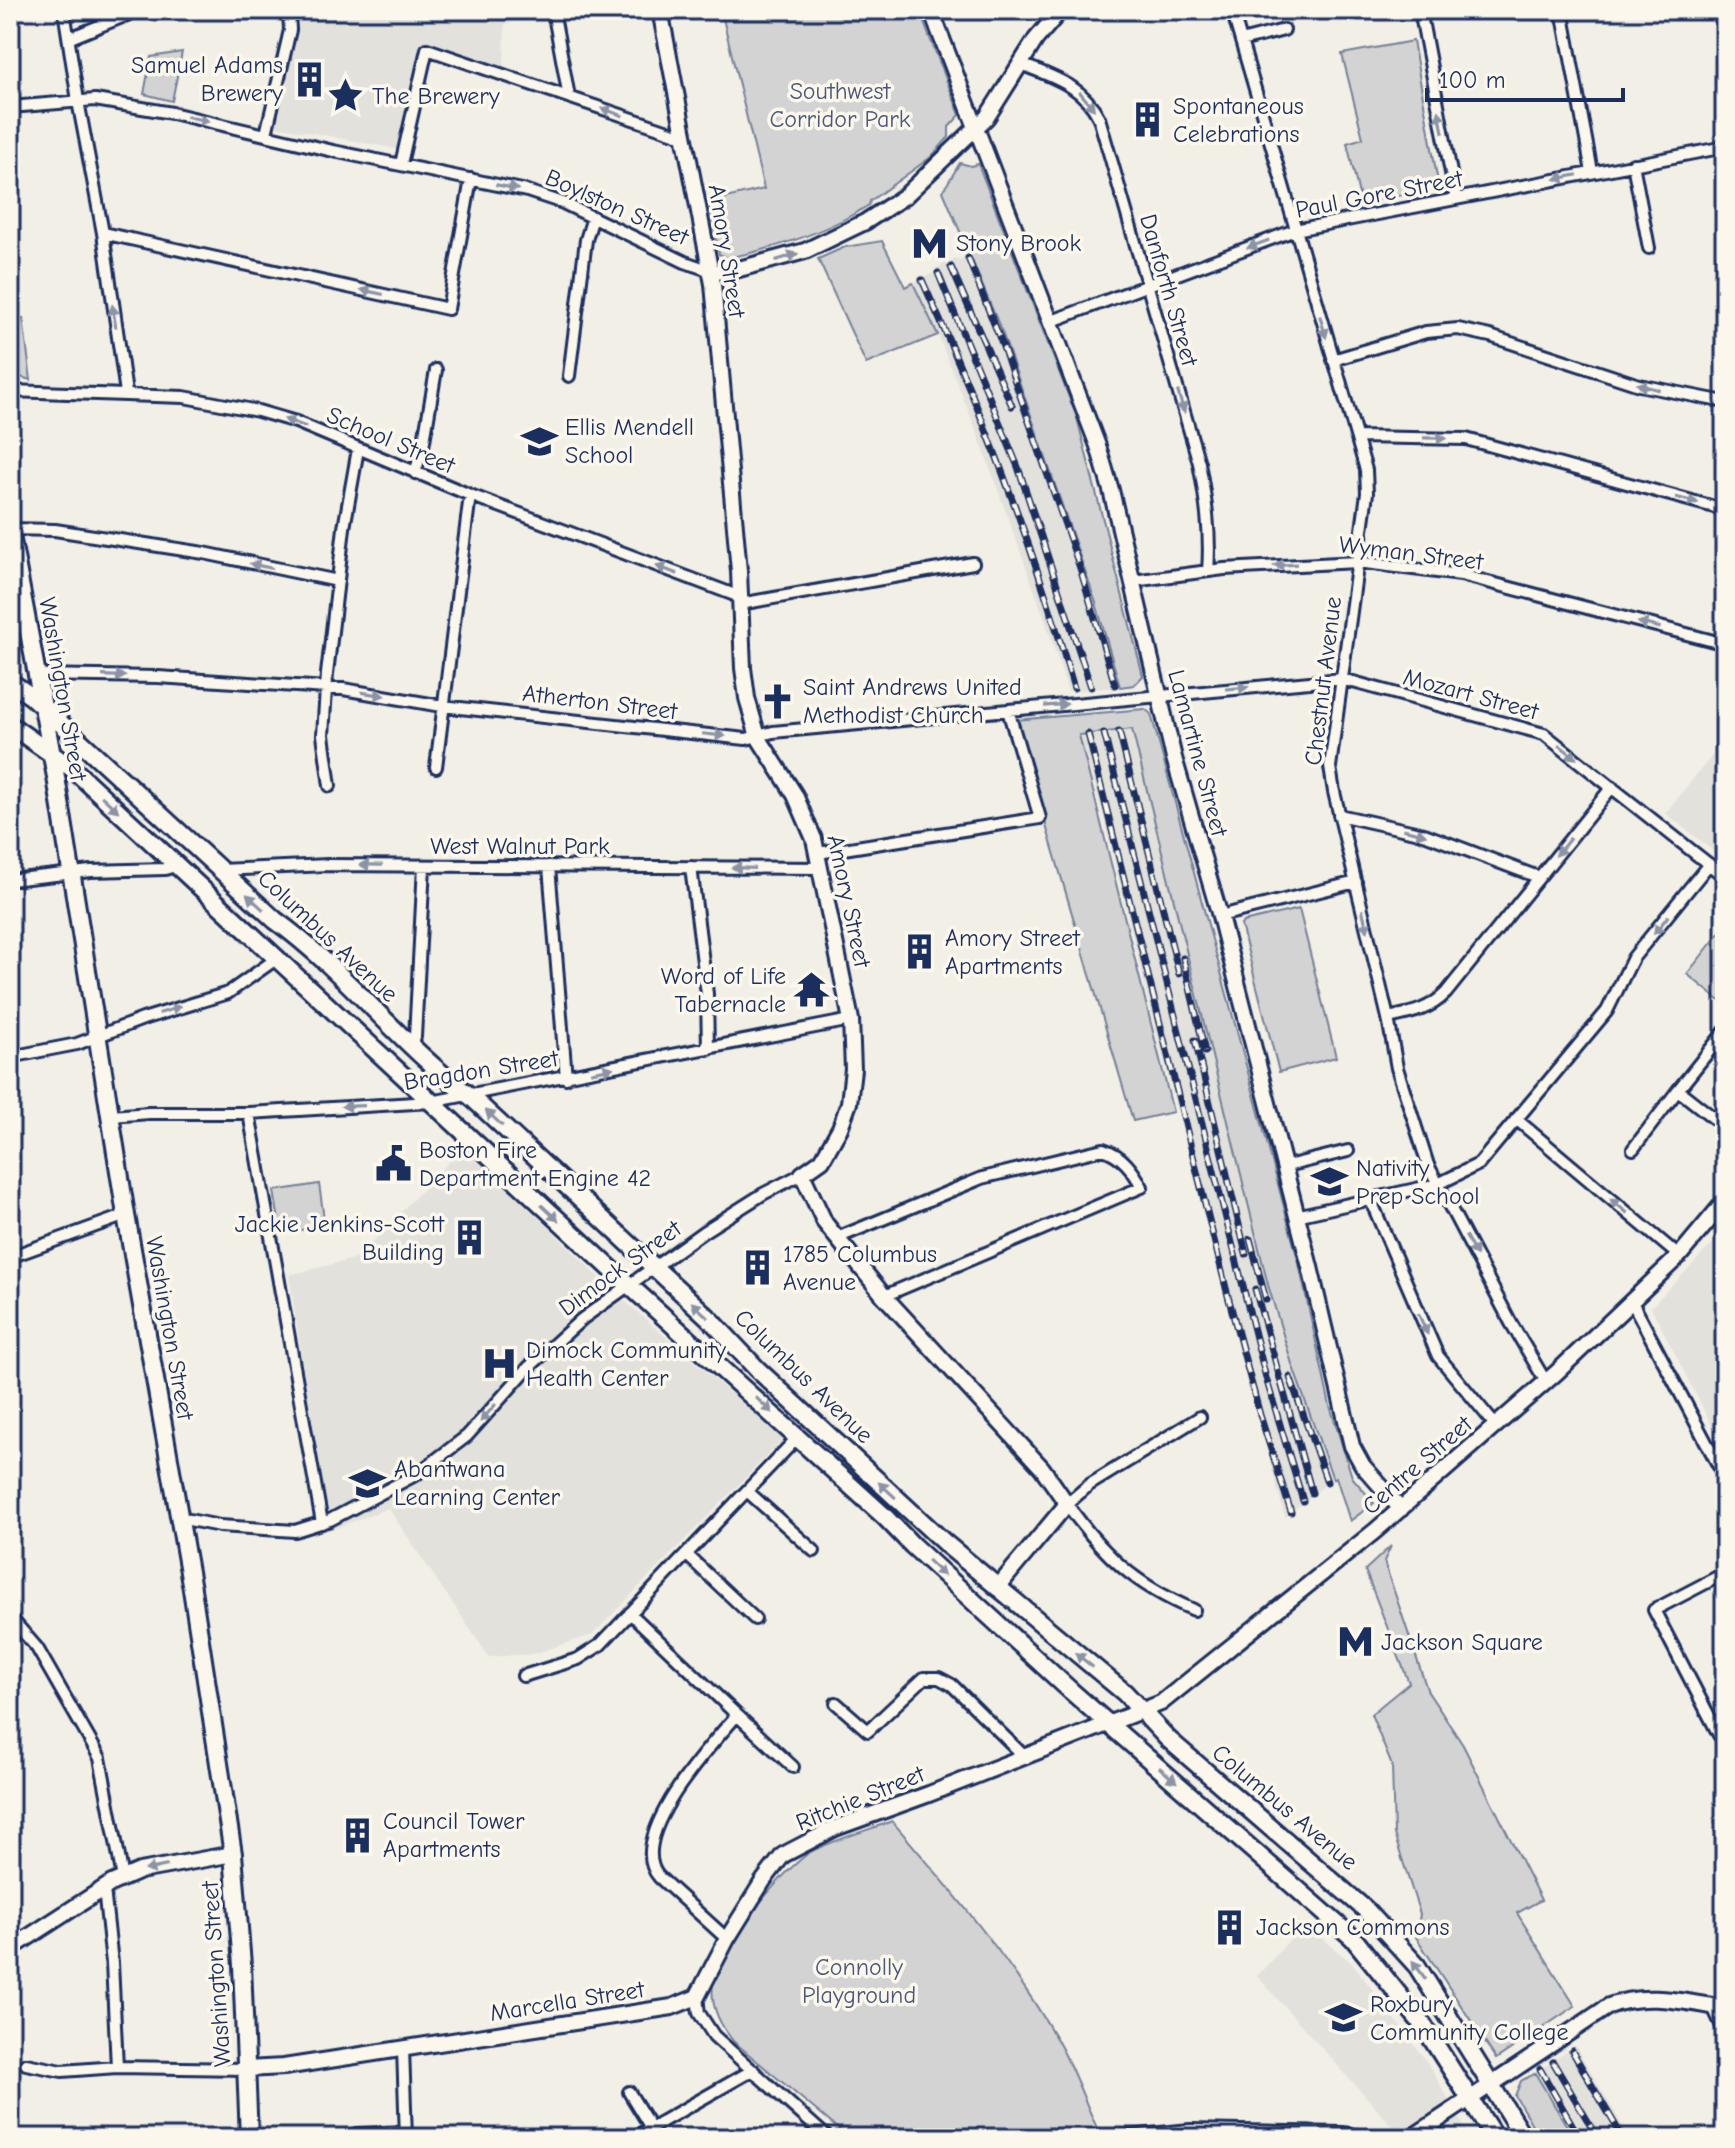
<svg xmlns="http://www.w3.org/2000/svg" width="1735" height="2148" viewBox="0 0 1735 2148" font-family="'Comic Neue',sans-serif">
<rect width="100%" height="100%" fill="#f2efe6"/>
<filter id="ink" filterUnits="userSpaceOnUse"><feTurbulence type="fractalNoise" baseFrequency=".0125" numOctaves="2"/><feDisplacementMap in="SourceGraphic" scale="16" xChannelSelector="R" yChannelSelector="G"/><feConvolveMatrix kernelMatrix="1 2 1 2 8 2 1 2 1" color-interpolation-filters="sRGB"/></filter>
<g filter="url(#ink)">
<path fill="#e2e1dc" d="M302 10H545L546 13 505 24 504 67 423 41 397 149 276 126Z
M972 255 1002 332 1096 602 1120 687 1068 691 1044 617 978 435 938 335 913 283 937 271 936 268 958 258 959 261Z
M1132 729 1268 1284 1292 1364 1333 1479 1285 1517 1157 1035 1102 811 1079 734Z
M1725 740V860L1665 813Z
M465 1145 611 1289 783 1439 592 1635 533 1654 489 1657 388 1508 328 1531 289 1275 357 1258Z
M1725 1231V1451L1651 1307Z
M1304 1924 1353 1964 1425 2059 1471 2138H1399L1394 2128 1257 1976Z
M1575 2046 1630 2138H1574L1535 2073Z"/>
<path fill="#d2d3d2" stroke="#768198" stroke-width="2" d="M721 10H919L960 115 949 127V137L931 157 870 201 869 205C825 233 778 248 727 258L719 254 709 202 764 189Z
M1413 41 1439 188 1361 203 1347 143 1363 138 1342 54Z
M182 52 172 101 144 94 151 57Z
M960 163 971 166 978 164 1077 418 1143 676 1134 685 1120 687 1096 603 1002 332 943 191Z
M882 241 905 287 913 283 938 335 866 364 818 259 845 247Z
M23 318 31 380 10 374V320Z
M1145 709 1151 714 1265 1135 1299 1264 1330 1406 1352 1477 1374 1503 1350 1521 1336 1477 1333 1479 1292 1364 1268 1285 1132 729 1079 735 1173 1112 1133 1121 1015 720Z
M1299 909 1336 1057 1279 1072 1241 925 1243 922Z
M1725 926V1005L1687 974Z
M319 1184 325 1226 281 1233 274 1191Z
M1391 1546 1384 1561 1428 1692 1463 1745 1541 1900 1517 1913 1575 2006 1496 2059 1416 1937 1420 1914 1394 1834 1392 1766 1371 1714 1409 1683 1365 1570Z
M892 1821C953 1892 1017 1966 1062 2049 1075 2074 1085 2102 1097 2128L1057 2138H849L733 2041C721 2026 710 2005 713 1984 720 1946 776 1879 806 1855 820 1844 872 1829 892 1821Z
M1535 2073 1574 2138H1540L1515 2096 1521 2081Z"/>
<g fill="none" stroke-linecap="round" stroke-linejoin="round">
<defs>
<path id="street" d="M64 10 78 101 103 233 126 393
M553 10 569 97
M1232 10 1366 470 1367 493 1330 767 1334 792 1388 1018 1397 1068 1428 1165 1511 1323 1546 1382
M1420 10 1456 199
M1562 10 1592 172
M70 38 139 10
M1241 41 1284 30
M1021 64C1052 77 1083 85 1099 118L1199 463C1206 500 1211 534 1208 571
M10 107 95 100 172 113 333 151 527 191 563 203 685 262 711 271
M266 134 290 30 289 10
M401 164 427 49 686 137
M1633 164 1649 248
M103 233 448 309 471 179
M1052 321 1295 230 1725 147
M1333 360 1426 332 1458 329 1490 336 1639 385 1725 402
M569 376 586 240 593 217
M10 391 184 397 258 411 296 422 470 495 740 597
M1357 437 1466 439 1725 510
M415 473 423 447 436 370
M10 529 55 530 204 553 338 581
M1133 581 1224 569 1357 562 1461 575 1725 644
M740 604 973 563
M36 675 158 677 343 689 442 706 746 739 773 732 1342 679 1544 734 1725 877
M436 767 470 495
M330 786 323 735 327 674 344 528 358 449
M1339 815 1424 834 1538 877
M818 853 1040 818 1008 710
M549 866 566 1078
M691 867 707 994 708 1049
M220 870 328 865 821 868
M10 880 91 871 165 869 175 866
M1220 916 1356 882
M1388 1018C1411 1013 1429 1010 1446 993L1612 787
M1725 1031 1678 1090 1725 1127
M408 1044 415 1037 424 866
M10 1057 77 1044 143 1019 228 993 276 959
M249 1113 322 1523
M112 1116 149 1113H249L431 1102 851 1020
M1516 1119 1679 1256
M1633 1149 1678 1090
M1283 1167 1348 1151
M1371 1201 1438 1356 1496 1426
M1296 1216 1438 1184 1479 1164 1607 1011 1633 958 1709 864
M837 1238 982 1178 1103 1149C1122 1155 1133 1170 1142 1187L884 1296
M10 1257 126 1215
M1632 1302 1725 1478
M747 1491 814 1551
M179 1518 220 1526 295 1531 330 1520 417 1474 467 1436 528 1368 582 1319 703 1232 763 1194 802 1174
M687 1555 755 1619
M1194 1610C1135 1585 1104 1556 1067 1504L1089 1485 1200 1417
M630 1613 737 1715C712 1744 624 1837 659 1877L727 1939
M10 1617 37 1648 100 1758 123 1878
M523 1676 578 1659 600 1645 798 1437
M836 1703 868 1731 924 1678H939L952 1685 1024 1756
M737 1715 793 1767
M1719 1735 1654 1610 1725 1573
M104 1889 112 1963 117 2067
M697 1997 699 2013 714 2036 828 2138
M1713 2007 1725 2033
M403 2048 406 2138
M26 2064 62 2071 117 2067 246 2069
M629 2092 651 2128
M356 2134 406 2132
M633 2138 753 2070
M1110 2138 1190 2130 1344 2133 1371 2138"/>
<path id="secondary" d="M660 10 713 284 739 571 743 668 747 698 758 737 795 795 814 839 851 1020 853 1069 849 1103 840 1128 822 1160 802 1174 825 1223 837 1238 884 1296 1042 1468 1067 1504 997 1588
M931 10 1098 446 1111 490 1174 758 1220 916 1310 1267 1352 1446 1363 1466 1401 1509
M711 271 728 272 805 251 865 222 905 196 987 117 1036 39 1061 10
M10 1949 112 1883 140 1871 233 1854
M246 2069 284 2067 672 2007 697 1997 727 1939 763 1881 783 1855 835 1828 929 1794 1161 1703 1375 1531 1556 1373 1679 1256 1725 1201
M1411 2138 1609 2006C1646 1991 1688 2003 1725 2008"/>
<path id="primary" d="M10 530 56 777 126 1215 192 1589 233 1854 242 1965 249 2138
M10 682 31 696 275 920C347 972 398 1043 470 1096L710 1319 757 1369 946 1544 1125 1693 1168 1739 1366 1910 1417 1966 1524 2138
M10 725 73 769 609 1267 884 1516 913 1546 1071 1691 1353 1938 1423 2025 1495 2138"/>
</defs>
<use href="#street" stroke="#1b2f5e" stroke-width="16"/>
<use href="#secondary" stroke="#1b2f5e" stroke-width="20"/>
<use href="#primary" stroke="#1b2f5e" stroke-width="22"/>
<use href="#street" stroke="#fbf7ec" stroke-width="10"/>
<use href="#secondary" stroke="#fbf7ec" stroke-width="14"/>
<use href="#primary" stroke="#fbf7ec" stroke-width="16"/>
<defs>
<path id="rail" d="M968 258 1002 344 1080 568 1115 685
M951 267 1012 406
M938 273 1018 467 1091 687
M922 280C983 412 1034 549 1074 688
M1119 731 1179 974
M1104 733 1266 1378 1303 1501
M1088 734 1228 1296 1260 1415 1291 1512
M1183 958 1205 1052
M1195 1040 1246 1254
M1250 1239 1266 1300
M1255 1289 1312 1493
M1290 1377 1327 1482
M1572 2051 1623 2138
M1553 2062 1598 2138
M1540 2069 1580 2138"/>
</defs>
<use href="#rail" stroke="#1b2f5e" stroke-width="7"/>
<use href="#rail" stroke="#fbf7ec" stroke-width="4" stroke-dasharray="12" stroke-linecap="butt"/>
</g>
<defs><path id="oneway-solid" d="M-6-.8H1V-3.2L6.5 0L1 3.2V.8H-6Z" transform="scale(2)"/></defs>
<g fill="#8b93a5">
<use href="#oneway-solid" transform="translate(1087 101) rotate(51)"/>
<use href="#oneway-solid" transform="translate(612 112) rotate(-161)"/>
<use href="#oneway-solid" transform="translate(198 119) rotate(13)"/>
<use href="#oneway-solid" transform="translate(1441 122) rotate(-101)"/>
<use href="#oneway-solid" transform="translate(1566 177) rotate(169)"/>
<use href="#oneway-solid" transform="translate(507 187) rotate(12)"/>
<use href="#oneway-solid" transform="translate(1258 244) rotate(160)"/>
<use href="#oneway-solid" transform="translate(787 257) rotate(-17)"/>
<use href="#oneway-solid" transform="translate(372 292) rotate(-168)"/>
<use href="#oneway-solid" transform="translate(114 316) rotate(-99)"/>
<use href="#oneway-solid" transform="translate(1323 327) rotate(74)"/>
<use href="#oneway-solid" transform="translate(1648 387) rotate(-166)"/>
<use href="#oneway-solid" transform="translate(1181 402) rotate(73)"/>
<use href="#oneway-solid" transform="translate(295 423) rotate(-160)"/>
<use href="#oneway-solid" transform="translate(1435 438) rotate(1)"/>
<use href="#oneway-solid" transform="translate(1687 500) rotate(14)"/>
<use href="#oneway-solid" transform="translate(1285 565) rotate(176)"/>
<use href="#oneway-solid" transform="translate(261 566) rotate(-168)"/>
<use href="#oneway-solid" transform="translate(667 570) rotate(-159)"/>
<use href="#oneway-solid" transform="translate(1649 625) rotate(-166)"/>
<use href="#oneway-solid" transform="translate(114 676) rotate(2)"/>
<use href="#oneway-solid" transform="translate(1237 688) rotate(-5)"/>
<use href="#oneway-solid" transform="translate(373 694) rotate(9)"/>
<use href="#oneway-solid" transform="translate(1056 705) rotate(-5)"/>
<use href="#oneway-solid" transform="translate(714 735) rotate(6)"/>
<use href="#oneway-solid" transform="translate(1568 752) rotate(38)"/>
<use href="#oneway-solid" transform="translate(110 804) rotate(43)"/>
<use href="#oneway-solid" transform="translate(1415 832) rotate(14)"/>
<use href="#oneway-solid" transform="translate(1563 847) rotate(129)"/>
<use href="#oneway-solid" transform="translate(371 865) rotate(-179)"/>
<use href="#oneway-solid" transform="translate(743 868) rotate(-178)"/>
<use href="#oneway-solid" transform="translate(255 902) rotate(-137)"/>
<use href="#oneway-solid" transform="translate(1365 921) rotate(77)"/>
<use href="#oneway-solid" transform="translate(1661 925) rotate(128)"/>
<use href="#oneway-solid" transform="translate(170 1010) rotate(-17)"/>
<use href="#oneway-solid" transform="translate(602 1070) rotate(-11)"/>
<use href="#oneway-solid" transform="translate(353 1106) rotate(178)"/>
<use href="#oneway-solid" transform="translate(494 1118) rotate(-137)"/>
<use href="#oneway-solid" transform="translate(1619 1206) rotate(-140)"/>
<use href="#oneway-solid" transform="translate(550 1213) rotate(43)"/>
<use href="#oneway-solid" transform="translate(1471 1246) rotate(62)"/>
<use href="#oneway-solid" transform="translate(700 1310) rotate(-137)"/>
<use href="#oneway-solid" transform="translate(1423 1324) rotate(66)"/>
<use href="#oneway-solid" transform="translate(764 1405) rotate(43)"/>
<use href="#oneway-solid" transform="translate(488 1413) rotate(131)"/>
<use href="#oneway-solid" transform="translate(887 1490) rotate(-137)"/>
<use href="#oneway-solid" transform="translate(936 1568) rotate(43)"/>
<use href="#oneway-solid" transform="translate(1084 1660) rotate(-141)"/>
<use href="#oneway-solid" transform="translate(1168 1775) rotate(41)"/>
<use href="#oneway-solid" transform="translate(156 1868) rotate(168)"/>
<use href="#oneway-solid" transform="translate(1419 1970) rotate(-126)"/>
</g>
</g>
<defs>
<symbol id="building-bare" viewBox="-9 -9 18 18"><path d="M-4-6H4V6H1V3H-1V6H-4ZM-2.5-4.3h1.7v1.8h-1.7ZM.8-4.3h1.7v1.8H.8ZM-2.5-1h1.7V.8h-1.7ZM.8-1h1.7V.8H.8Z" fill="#1b2f5e" stroke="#fbf7ec" stroke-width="2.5" paint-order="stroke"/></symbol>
<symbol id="sight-bare" viewBox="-9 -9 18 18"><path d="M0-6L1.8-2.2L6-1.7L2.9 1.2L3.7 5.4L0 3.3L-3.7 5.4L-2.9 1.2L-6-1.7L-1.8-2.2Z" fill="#1b2f5e" stroke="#fbf7ec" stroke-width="2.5" paint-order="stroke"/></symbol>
<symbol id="metro-bare" viewBox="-9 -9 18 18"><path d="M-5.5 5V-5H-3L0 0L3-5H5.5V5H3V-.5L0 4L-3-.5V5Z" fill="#1b2f5e" stroke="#fbf7ec" stroke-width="2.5" paint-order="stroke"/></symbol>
<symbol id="school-bare" viewBox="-9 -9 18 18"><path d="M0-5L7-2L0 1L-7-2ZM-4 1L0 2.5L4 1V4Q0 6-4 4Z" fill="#1b2f5e" stroke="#fbf7ec" stroke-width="2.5" paint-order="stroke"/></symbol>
<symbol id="church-bare" viewBox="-9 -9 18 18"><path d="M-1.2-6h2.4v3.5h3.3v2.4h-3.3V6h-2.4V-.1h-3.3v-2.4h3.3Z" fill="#1b2f5e" stroke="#fbf7ec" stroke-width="2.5" paint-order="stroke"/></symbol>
<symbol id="temple-bare" viewBox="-9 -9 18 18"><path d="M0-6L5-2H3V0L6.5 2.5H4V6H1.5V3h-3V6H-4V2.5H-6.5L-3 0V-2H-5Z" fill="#1b2f5e" stroke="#fbf7ec" stroke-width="2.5" paint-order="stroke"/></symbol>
<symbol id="civic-bare" viewBox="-9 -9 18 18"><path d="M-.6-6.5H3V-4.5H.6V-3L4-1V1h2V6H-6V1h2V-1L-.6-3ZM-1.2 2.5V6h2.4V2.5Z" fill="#1b2f5e" stroke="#fbf7ec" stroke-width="2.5" paint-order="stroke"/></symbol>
<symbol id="hospital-bare" viewBox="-9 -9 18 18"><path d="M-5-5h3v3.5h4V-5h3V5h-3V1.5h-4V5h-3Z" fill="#1b2f5e" stroke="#fbf7ec" stroke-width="2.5" paint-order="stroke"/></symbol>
<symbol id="university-bare" viewBox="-9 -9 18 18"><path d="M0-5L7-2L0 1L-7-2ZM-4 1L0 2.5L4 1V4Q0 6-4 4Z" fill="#1b2f5e" stroke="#fbf7ec" stroke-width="2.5" paint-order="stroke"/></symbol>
</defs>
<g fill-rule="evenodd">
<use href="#building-bare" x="284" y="54" width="51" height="51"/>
<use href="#sight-bare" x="320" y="70" width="51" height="51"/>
<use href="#building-bare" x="1122" y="94" width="51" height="51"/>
<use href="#metro-bare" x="904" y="218" width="51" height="51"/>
<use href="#school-bare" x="514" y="416" width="51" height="51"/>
<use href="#church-bare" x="752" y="676" width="51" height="51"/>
<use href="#building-bare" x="894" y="926" width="51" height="51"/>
<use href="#temple-bare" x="786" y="964" width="51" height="51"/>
<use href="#civic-bare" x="368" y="1138" width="51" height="51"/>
<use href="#school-bare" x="1304" y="1156" width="51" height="51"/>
<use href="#building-bare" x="444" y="1212" width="51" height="51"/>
<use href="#building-bare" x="732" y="1242" width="51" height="51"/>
<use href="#hospital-bare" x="474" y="1338" width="51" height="51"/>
<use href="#school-bare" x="342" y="1458" width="51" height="51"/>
<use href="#metro-bare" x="1330" y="1616" width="51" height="51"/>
<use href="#building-bare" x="332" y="1810" width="51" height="51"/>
<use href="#building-bare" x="1204" y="1902" width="51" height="51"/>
<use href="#university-bare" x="1318" y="1992" width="51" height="51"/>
</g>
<g text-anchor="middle" stroke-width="7" stroke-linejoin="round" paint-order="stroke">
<g font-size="24" fill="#1b2f5e" stroke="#fbf7ec" text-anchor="start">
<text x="283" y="73" text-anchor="end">Samuel Adams<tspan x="283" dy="28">Brewery</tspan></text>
<text x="372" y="104">The Brewery</text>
<text x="1173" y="114">Spontaneous<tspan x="1173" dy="28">Celebrations</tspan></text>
<text x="956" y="251">Stony Brook</text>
<text x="565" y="435">Ellis Mendell<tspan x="565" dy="28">School</tspan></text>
<text x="803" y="695">Saint Andrews United<tspan x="803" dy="28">Methodist Church</tspan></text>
<text x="945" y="946">Amory Street<tspan x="945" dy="28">Apartments</tspan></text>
<text x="786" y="984" text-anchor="end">Word of Life<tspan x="786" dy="28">Tabernacle</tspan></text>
<text x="419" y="1158">Boston Fire<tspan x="419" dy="28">Department Engine 42</tspan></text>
<text x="1356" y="1176">Nativity<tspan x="1356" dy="28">Prep School</tspan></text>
<text x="444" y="1232" text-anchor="end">Jackie Jenkins-Scott<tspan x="444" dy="28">Building</tspan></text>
<text x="783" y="1262">1785 Columbus<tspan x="783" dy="28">Avenue</tspan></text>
<text x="526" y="1358">Dimock Community<tspan x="526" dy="28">Health Center</tspan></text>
<text x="394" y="1477">Abantwana<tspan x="394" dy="28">Learning Center</tspan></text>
<text x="1381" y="1650">Jackson Square</text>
<text x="383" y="1829">Council Tower<tspan x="383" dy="28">Apartments</tspan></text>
<text x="1256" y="1935">Jackson Commons</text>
<text x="1370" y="2012">Roxbury<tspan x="1370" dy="28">Community College</tspan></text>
</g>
<g font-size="24" fill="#49587b" stroke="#fbf7ec">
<text x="840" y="99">Southwest<tspan x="840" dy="28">Corridor Park</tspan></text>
<text x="859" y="1975">Connolly<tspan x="859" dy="28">Playground</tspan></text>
</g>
<g font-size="24" fill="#1b2f5e" stroke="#fbf7ec">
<text transform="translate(1379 194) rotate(-11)" y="8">Paul Gore Street</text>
<text transform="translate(617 207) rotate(24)" y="8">Boylston Street</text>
<text transform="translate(727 251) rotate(81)" y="8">Amory Street</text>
<text transform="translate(1169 290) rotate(74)" y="8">Danforth Street</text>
<text transform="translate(391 440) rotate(23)" y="8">School Street</text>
<text transform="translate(1411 553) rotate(7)" y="8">Wyman Street</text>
<text transform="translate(1323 681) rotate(-83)" y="8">Chestnut Avenue</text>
<text transform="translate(63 689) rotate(80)" y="8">Washington Street</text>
<text transform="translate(1471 694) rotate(15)" y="8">Mozart Street</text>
<text transform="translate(600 702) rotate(7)" y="8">Atherton Street</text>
<text transform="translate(1198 753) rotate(75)" y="8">Lamartine Street</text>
<text x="520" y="854">West Walnut Park</text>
<text transform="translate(849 901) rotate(78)" y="8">Amory Street</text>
<text transform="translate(328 936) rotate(43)" y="8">Columbus Avenue</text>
<text transform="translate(481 1070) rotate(-9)" y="8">Bragdon Street</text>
<text transform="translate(620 1268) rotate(-36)" y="8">Dimock Street</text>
<text transform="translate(170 1328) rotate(80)" y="8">Washington Street</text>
<text transform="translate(804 1376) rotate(44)" y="8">Columbus Avenue</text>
<text transform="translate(1417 1465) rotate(-41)" y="8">Centre Street</text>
<text transform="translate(860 1798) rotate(-22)" y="8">Ritchie Street</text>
<text transform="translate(1285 1807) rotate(40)" y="8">Columbus Avenue</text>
<text transform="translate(216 1974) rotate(-94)" y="8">Washington Street</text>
<text transform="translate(567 2001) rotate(-9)" y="8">Marcella Street</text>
</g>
</g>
<rect width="1735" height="2148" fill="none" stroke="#fbf7ec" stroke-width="40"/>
<rect x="20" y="20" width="1695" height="2108" fill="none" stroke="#1b2f5e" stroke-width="3" filter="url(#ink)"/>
<path d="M1427 88v12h196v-12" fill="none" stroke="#1b2f5e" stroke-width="4"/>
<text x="1439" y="88" font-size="24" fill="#1b2f5e" stroke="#fbf7ec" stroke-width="6" paint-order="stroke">100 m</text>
</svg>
